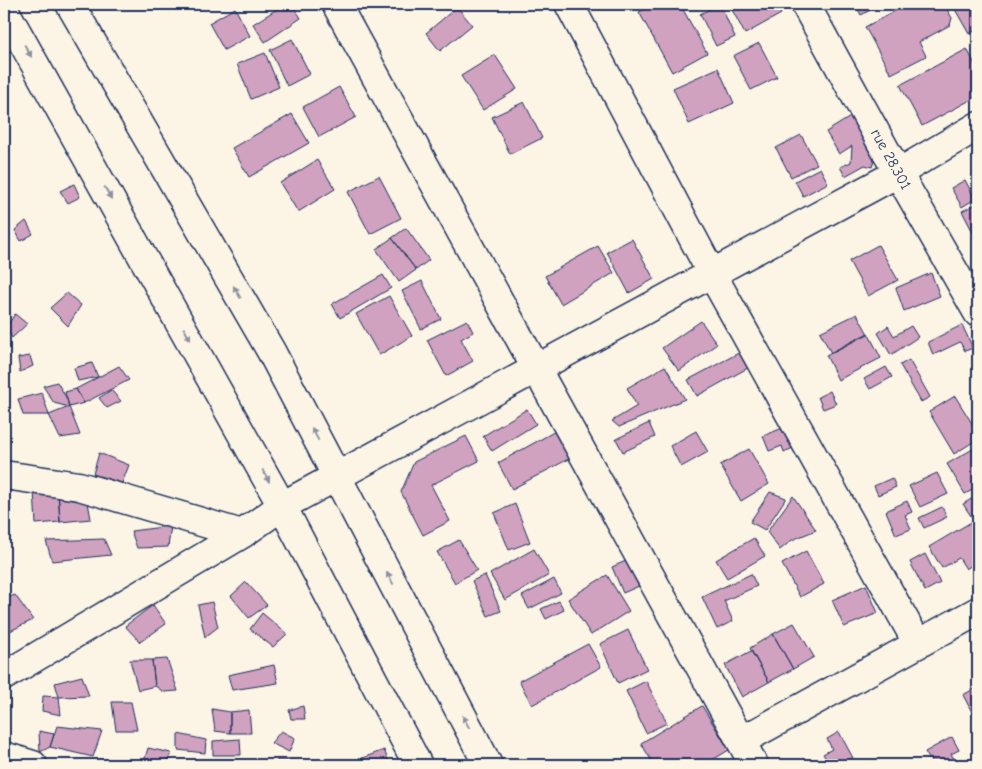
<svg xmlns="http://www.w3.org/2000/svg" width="982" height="769" viewBox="0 0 982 769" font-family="'Comic Neue',sans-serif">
<rect width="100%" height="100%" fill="#fcf5e5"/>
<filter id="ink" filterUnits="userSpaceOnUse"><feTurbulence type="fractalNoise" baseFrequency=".02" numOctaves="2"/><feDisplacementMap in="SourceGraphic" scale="10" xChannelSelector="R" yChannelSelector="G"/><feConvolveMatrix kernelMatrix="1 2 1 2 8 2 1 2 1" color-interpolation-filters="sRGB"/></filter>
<g filter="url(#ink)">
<path fill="#d1a1c0" stroke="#1b2f5e" d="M285 4H292L301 18 265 42 253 24Z
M654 4H680L707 53 672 72 639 12Z
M720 4 735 37 716 46 700 14Z
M729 4H776L781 14 745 34Z
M855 4H877L878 6 861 15Z
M908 4H944L952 18 950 25 919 42 926 56 891 74 865 27Z
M952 4H978V29L969 34Z
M457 7 472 25 440 51 426 33Z
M235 8 250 36 224 50 209 23Z
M292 39 310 74 287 86 270 50Z
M759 43 777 77 751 90 733 56Z
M967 49 978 70V96L922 126 900 85Z
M265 53 279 87 251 99 237 64Z
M495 55 517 89 483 110 461 76Z
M718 68 734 103 689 124 673 88Z
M339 87 356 117 319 137 303 107Z
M524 102 542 138 510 154 492 117Z
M292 114 309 143 249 177 232 148Z
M852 116 876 155 872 167 865 165 845 176 840 167 851 162 852 146 839 154 826 132Z
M801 135 817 164 791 177 776 148Z
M317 160 335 189 298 212 280 183Z
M820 168 828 183 803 196 795 181Z
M379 176 401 218 370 234 348 192Z
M965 180 975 199 962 207 951 188Z
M74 184 80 197 68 203 60 191Z
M978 203V242L962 211Z
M26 221 33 234 21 241 15 230Z
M406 228 429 260 416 270 392 238Z
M392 238 416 270 399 282 376 249Z
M632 239 654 279 629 293 607 252Z
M878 245 898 280 868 296 849 261Z
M598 246 614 273 561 304 545 276Z
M931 273 940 296 904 311 896 288Z
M383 275 391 288 340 318 332 304Z
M422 281 441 319 421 329 402 291Z
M67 293 81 305 68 326 50 308Z
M389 296 412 336 379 355 356 314Z
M15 314 27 324 12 338 6 327Z
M857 314 868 334 831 353 820 332Z
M467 320 473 332 461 339 473 361 446 376 427 340Z
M701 321 717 344 679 371 662 348Z
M962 325 973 348 965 351 960 342 933 355 928 342Z
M888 326 894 336 911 326 918 337 891 355 878 333Z
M868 333 881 358 838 380 826 355Z
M746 349 755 364 697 396 688 380Z
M30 356 33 366 20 372 18 358Z
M909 360 930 397 921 402 900 365Z
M92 363 98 377 78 381 74 368Z
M119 366 129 380 84 403 76 389Z
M665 366 685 399 619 427 612 421 637 406 627 388Z
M886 367 892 377 870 389 864 379Z
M57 382 67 399 69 407 54 403 43 386Z
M76 389 84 403 69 407 65 392Z
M111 390 121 401 107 408 99 398Z
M830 391 836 404 823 409 818 397Z
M42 393 49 415H23L18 399Z
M955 396 978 433V439L954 454 929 412Z
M69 407 80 435 60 438 49 415Z
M527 409 536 424 492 451 483 436Z
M649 423 655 437 623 452 616 439Z
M785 427 793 448 784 452 782 446 769 451 763 436Z
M561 428 576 455 512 489 498 463Z
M696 431 708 452 681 467 670 446Z
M466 436 479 461 431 485 450 521 423 535 401 492 414 462Z
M978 446V487L965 494 947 464Z
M749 449 769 484 741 501 720 465Z
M99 453 129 465 122 483 93 474Z
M937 473 948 494 920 507 909 486Z
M892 478 896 487 878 495 874 486Z
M58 490 87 497 91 519 60 522Z
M58 490 60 522 36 524 34 491Z
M770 492 786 498 765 530 750 522Z
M978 495V513L971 516 963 504Z
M793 496 816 530 792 540 780 550 767 532Z
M907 501 912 512 905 515 911 529 896 535 886 511Z
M515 504 530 542 509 550 494 513Z
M942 507 947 517 924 528 919 518Z
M973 521 978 530V561L966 569 959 558 942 568 929 547Z
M171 526 168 547 137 548 131 531Z
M754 538 765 556 727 578 716 560Z
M104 539 111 555 52 561 46 541Z
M459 540 477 570 455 583 437 552Z
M534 549 549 575 505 600 490 574Z
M806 551 824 584 800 597 782 564Z
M925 554 940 583 925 591 910 562Z
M635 557 646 583 623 593 612 567Z
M751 574 757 586 724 601 733 621 717 629 702 597Z
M485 575 501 611 488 616 472 581Z
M607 575 629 611 591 635 568 599Z
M554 579 561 593 529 609 522 596Z
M246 582 267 605 249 618 231 596Z
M866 585 878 613 844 627 832 600Z
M15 595 33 620 10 631 4 617V599Z
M559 601 564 610 546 619 541 609Z
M212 602 218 627 205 637 198 605Z
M153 605 166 624 140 642 125 626Z
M262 613 287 634 273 647 250 629Z
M794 623 814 657 793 669 773 634Z
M628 630 647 669 618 683 600 644Z
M773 634 793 669 769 682 750 648Z
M588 644 601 667 532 705 519 681Z
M751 651 769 682 742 697 725 665Z
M167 659 178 691 164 692 155 686 152 660Z
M130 660H152L155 686 138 690Z
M274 665 278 683 232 690 228 675Z
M82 676 89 696 59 697 55 683Z
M646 681 667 723 646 733 626 691Z
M976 688 978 692V714L974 716 963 695Z
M43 696 59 697 61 715 42 711Z
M112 702H131L137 730H116Z
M303 706 305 719H291L289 710Z
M702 706 729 750 704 765H654L641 743Z
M212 709 230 712V733L215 731Z
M249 710 251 733H230V712Z
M57 726 102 731 93 757 50 747Z
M39 731 54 734 50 747 40 752Z
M281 731 295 738 289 752 271 743Z
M839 732 853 758 839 765H830L823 754 832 749 827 739Z
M178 734 206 740 205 753 178 750Z
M952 737 959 750 951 754 955 760 945 765 942 761 933 765 925 752Z
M240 739 241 755H213V741Z
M148 748 171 753 167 765H143Z
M384 750 390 765H344Z
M277 760 311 761 309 765H277Z"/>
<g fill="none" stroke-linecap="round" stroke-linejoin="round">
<defs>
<path id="street" d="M336 4 754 765
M569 4 712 274 918 644
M805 4 898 173 978 313
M4 475 79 486 242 534 282 506 898 173 978 126
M4 676 242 534
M741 741 978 611
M4 756 33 765"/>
<path id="secondary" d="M70 4 271 351 488 765
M4 9 282 506 418 765"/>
</defs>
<use href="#street" stroke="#1b2f5e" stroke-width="31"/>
<use href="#secondary" stroke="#1b2f5e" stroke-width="31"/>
<use href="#street" stroke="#fcf5e5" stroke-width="28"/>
<use href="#secondary" stroke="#fcf5e5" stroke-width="28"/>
</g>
<defs><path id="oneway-solid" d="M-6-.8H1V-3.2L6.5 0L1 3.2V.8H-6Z" transform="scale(1.25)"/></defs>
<g fill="#8c92a2">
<use href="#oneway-solid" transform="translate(28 51) rotate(61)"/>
<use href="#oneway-solid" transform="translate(108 193) rotate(61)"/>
<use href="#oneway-solid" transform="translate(237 292) rotate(-120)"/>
<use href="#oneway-solid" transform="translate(187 334) rotate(61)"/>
<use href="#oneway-solid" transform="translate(315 434) rotate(-118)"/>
<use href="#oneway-solid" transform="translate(266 476) rotate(61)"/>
<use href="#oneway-solid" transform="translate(390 578) rotate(-118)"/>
<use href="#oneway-solid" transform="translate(466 722) rotate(-118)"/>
</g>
</g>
<g text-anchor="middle" stroke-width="5" stroke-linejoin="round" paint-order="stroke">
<g font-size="15" fill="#1b2f5e" stroke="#fcf5e5">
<text transform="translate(891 159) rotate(61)" y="5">rue 28.301</text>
</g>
</g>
<rect width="982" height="769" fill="none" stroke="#fcf5e5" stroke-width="20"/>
<rect x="10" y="10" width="962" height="749" fill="none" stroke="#1b2f5e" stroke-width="2" filter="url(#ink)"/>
</svg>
